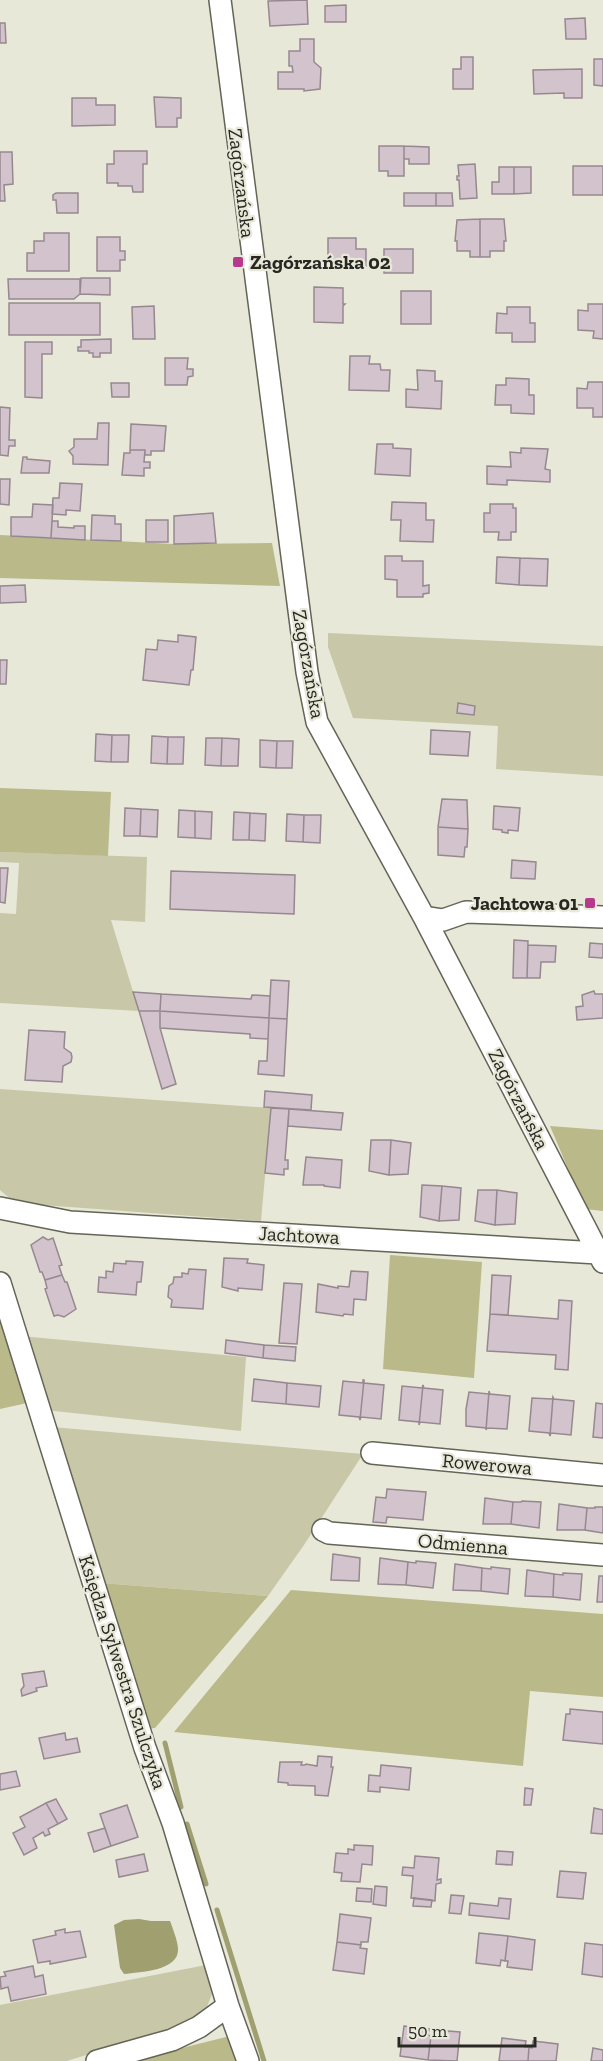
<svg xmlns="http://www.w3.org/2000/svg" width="603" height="2061" viewBox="0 0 603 2061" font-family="'Zilla Slab',serif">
<rect width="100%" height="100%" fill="#e8e8d9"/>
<path fill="#c8c7a7" d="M328 633 603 646V776L496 769 498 726 353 718 328 647Z
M0 852 147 857 145 922 111 920 139 1011 0 1003V913L16 914 19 863 0 862Z
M0 1089 271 1108 261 1221 15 1203 0 1190Z
M21 1336 246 1357 241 1431 45 1410Z
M52 1427 363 1454 304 1545 268 1596 101 1583Z
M206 1965 212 1994 205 2012 163 2036 99 2051 67 2061H0V2005Z"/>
<path fill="#bab989" d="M0 535 174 544 272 543 280 586 0 578Z
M0 788 111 792 108 856 0 852Z
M550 1126 603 1130V1211L585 1209Z
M390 1255 482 1262 474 1378 383 1369Z
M0 1319 27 1403 0 1409Z
M101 1583 268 1596 155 1728 146 1729Z
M291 1590 603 1614V1697L530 1691 523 1766 174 1732Z
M230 2036 239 2061H130Z"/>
<path fill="#a09f70" d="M139 1919 151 1921H170C173 1929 177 1939 178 1948 180 1971 140 1972 124 1974L120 1968 114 1925 124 1920Z"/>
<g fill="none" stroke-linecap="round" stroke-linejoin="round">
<path stroke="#a09f70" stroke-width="5" d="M165 1743 181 1807
M187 1824 206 1884
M217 1910 264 2061"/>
</g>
<path fill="#d2c3cc" stroke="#968890" stroke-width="1.5" d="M307 0 308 24 270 26 268 1Z
M346 5V22H325V6Z
M585 18 586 39H566L565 19Z
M0 23H5L6 43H0Z
M300 39H314V62L321 68 320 89 304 91V89H278V72H293L292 66H289V51H300Z
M461 57H473V89H453V69H461Z
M594 59H603V86L594 85Z
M582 69V98H564V93L534 94 533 70Z
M154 97 181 98V118H177V127H156Z
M72 98H96V105H115V125L72 126Z
M379 146H404V176H388V171H379Z
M404 146 429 147V164H409V159H404Z
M114 151H147V164H143V192H133L132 186H118V183H107V164H114Z
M0 152H12L13 184 4 185 5 201H0Z
M475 164 477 198 460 199 459 180H457V176H459L458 165Z
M573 166H603V195H573Z
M499 167H514V194H492V182H499Z
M514 167H531V193L514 194Z
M56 193H78V213H57L56 200H53V195Z
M404 193H436V206H404Z
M436 193H452L453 206H436Z
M480 219V257H470V251H457V241H455L457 220Z
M480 219H504L506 241H504V251H490V257H480Z
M44 233H69V271H27V253H34V241H44Z
M97 237H120V251H125V260H120V271H97Z
M328 238H356V249H366V266L328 265Z
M384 249H413V273H384Z
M81 278H110V295L80 294Z
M8 279H80V294L74 299H9Z
M314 287 343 288V304H345L343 306V323L314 322Z
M401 291H431V324H401Z
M9 303H100V335H9Z
M588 304H603V339L593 338 594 331 578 330V310L588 311Z
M154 306 155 339H133L132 307Z
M507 307H530V323H535V342H512V333H496L497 313 507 314Z
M111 339V353H100V357H93V353H89V351H78V347H81V340Z
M25 342H52V354H42V398L25 397Z
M350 356H370L369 364H380L381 370H390L389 391 349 390Z
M165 358H188L187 369H193V376L188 377 187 385H165Z
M417 370 435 371V381H442L441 409 406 407V389L418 390Z
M506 378 529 379V395H534V414L511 413V405H495L496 385H506Z
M588 382H603V417H593V408H577V388L587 389Z
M111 383H129V397H112Z
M0 407 10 408 9 440H15V446H9L8 456 0 455Z
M98 423H109L108 465 73 464V456L69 451 74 447V439H97Z
M131 424 166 426 164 451H151V455H145V450H130Z
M377 444H393V448L411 449 410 476 375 474Z
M521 448 548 449 545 469 550 470V482L507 480V485L487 484V466L511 467 510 452 521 453Z
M130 450H145L144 462H150V468H144V476L122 475 124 453H130Z
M23 457H27V459L50 461 49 473H21Z
M0 479H10L9 505 0 504Z
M60 483 82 484 80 511 66 510V515L52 514 53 498H59Z
M392 502 426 503V520H434L433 542 400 541 401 520H391Z
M33 504 53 505 51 538 11 536V517H32Z
M490 504H513V508H516V532H511V540H498L499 532H484V513H490Z
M213 513 216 543 174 544V516Z
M92 515 115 516V524H121V541L91 540Z
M146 520H168V542H146Z
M52 521H58V527L74 528V526H85V540L51 538Z
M385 556H402V561H423V586L429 585V593L423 594V597H397V580L385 579Z
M497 557 520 558 519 585 496 583Z
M520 558 548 559 547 586 519 585Z
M25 585 26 602 0 603V586Z
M178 635 196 637 193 670H191L189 685 143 680 146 649 157 650 158 640 178 642Z
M0 660H7L6 684H0Z
M458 703 475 706 474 715 457 713Z
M431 730 470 732 468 756 430 754Z
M96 734 112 735 111 762 95 761Z
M112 735H129L128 762H111Z
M152 736 168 737 167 764 151 763Z
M168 737H184L183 764H167Z
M206 738H222L221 766 205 765Z
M222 738 239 739 238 766H221Z
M260 740 277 741 276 768 260 767Z
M277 741H293L292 768H276Z
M442 799 467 800 468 829 438 827Z
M494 806 520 808 518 831 508 830V833L502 832V830L493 829Z
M125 808 141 809 140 836H124Z
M141 809 158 810 157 837 140 836Z
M179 810 195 811V838L178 837Z
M195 811 212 812 211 839 195 838Z
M234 812 250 813 249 840H233Z
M250 813 266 814 265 841 249 840Z
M287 814 304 815 303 842 286 841Z
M304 815H321L320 843 303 842Z
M438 827 468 829 467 847H465L464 857 438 855Z
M512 860 536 862 535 879 511 878Z
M0 868H8L5 903 0 902Z
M171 871 295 875 294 914 170 909Z
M514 940 528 941 527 978H513Z
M590 943 603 944V958L589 957Z
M528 945 556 946 555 962H541L540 978H527Z
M271 980 289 981 287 1019 269 1018Z
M594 991 595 994H603V1018L577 1020 576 1007 583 1006 582 995Z
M133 992 161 994 160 1011H139Z
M161 994 251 999 252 995 270 996 269 1018 160 1011Z
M139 1011H160V1028L176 1084 162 1089Z
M160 1011 269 1018 268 1039 250 1038V1034L160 1028Z
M269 1018 287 1019 284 1076 258 1074 259 1061H267Z
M29 1030 65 1032 64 1048 71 1053 72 1057 71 1062 63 1066 62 1082 25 1080Z
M265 1091 312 1095 311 1110 264 1107Z
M271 1108 289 1109 285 1160H288V1169H284V1175L265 1173Z
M289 1109 343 1113 341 1130 288 1126Z
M371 1140H391L389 1175 369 1171Z
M391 1140 411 1143 408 1174 389 1175Z
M306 1157 342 1160 340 1188 324 1186V1185H303Z
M422 1185 442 1186 439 1221 420 1217Z
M442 1186 461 1188 459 1220 439 1221Z
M478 1190H497L495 1225 475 1221Z
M497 1190 517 1193 515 1224 495 1225Z
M43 1237 48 1240 53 1238 62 1265 59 1266 62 1275 45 1280 42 1272H40L31 1245Z
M224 1258 248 1259 247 1263 264 1265 262 1290 238 1288V1291L222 1287Z
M126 1261 143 1262 141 1282H137L136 1295 98 1292 99 1277 106 1278V1271L113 1272 114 1263 126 1264Z
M189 1269 206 1270 203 1309 171 1307 172 1300 168 1297 169 1286 173 1283 174 1277H182V1273L188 1274Z
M351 1271 368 1272 366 1300 354 1299 353 1315 344 1314 343 1316 316 1312 318 1284 338 1288V1286L349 1287Z
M62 1275 65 1282H67L76 1309 64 1317 58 1315 54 1316 45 1289 47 1288 45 1280Z
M492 1275 511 1276 508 1315 490 1314Z
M284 1283 302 1284 297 1344 279 1343Z
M559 1300 572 1301 568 1370 555 1369 556 1355 487 1351 490 1314 558 1319Z
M226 1340 264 1345 263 1358 225 1353Z
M264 1345 296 1347 295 1361 263 1358Z
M254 1379 287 1383 286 1404 252 1401Z
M363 1380H364L360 1420 359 1417 339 1415 343 1381 363 1383Z
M364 1381V1383L384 1385 381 1419 361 1417 360 1420 364 1380Z
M287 1383 321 1386 319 1407 286 1404Z
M423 1385 419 1425V1422L399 1420 402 1386 422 1388Z
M423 1385 424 1388 443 1390 440 1424 420 1422 419 1425Z
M489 1391 486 1430V1428L466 1426V1409L469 1392 489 1394Z
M489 1391 490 1394 510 1396 507 1429 487 1428 486 1430Z
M553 1397 550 1436 549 1433 529 1431 532 1398 552 1399Z
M553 1397 554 1399 574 1401 571 1435 551 1433 550 1436Z
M596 1403 603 1404V1438L593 1437Z
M387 1489 426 1492 423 1520 387 1517 386 1523 373 1522 376 1497 386 1498Z
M485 1498 513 1502 511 1524H483Z
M522 1501 541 1502 539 1528 511 1524 513 1502H521Z
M559 1504 587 1508 585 1530H557Z
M595 1507H603V1533L585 1530 587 1508H595Z
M333 1554 360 1558 359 1581 331 1580Z
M380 1558 408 1562 406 1585 378 1584Z
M416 1561 436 1563 433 1588 406 1585 408 1562 416 1563Z
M455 1564 482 1568 481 1591 453 1590Z
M491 1567 510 1569 508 1594 481 1591 482 1568 491 1569Z
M527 1570 554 1574 553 1597 525 1596Z
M563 1573 582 1574 580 1600 553 1597 554 1574 563 1575Z
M599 1576H603V1602H597Z
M44 1671 47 1686 36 1688 37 1691 22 1696 21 1690 24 1686 22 1674Z
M570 1709 603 1712V1744L563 1740 566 1714H570Z
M65 1733 66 1740 77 1738 80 1752 44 1759 39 1738Z
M318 1756 332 1757 331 1767H333L328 1796 315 1795V1786L288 1785V1783L278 1782 280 1762H302L301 1765H305L306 1764 317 1766Z
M381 1765 411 1768 409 1790 380 1787V1792L368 1791 369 1775 380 1776Z
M16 1771 20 1786 0 1790V1774Z
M525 1788 533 1789 531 1805H524Z
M56 1799 67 1819 58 1824 46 1803Z
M46 1803 58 1824 48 1829 50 1834 45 1836 43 1832 33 1838 37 1848 24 1855 13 1833 25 1827 20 1817Z
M127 1805 138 1837 111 1846 100 1814Z
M594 1808 603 1810V1834L591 1833Z
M105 1828 111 1846 94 1852 88 1833Z
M354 1845 373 1846 372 1865 362 1864 360 1882 341 1881 342 1873 334 1872 336 1853 348 1854V1849L354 1850Z
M497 1851 513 1852 512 1865 496 1864Z
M144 1854 148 1871 119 1877 116 1860Z
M415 1856 439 1858 437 1880 441 1879V1883L436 1884 435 1901 411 1898 413 1876 402 1875 403 1867 414 1868Z
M560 1871 586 1873 583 1899 557 1897Z
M375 1886 387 1887 386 1906 373 1904Z
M357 1888 372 1889 371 1902 356 1901Z
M451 1895 464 1896 461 1914 449 1913Z
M414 1898 432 1900 431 1907 413 1906Z
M499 1898 511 1899 509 1919 469 1915 470 1903 498 1906Z
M340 1914 371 1918 368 1942H361V1945L337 1942Z
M65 1929V1933L80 1931 86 1957 50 1964V1961L38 1963 33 1940 56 1935 55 1931Z
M479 1933 508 1936 505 1961 501 1960 500 1966 476 1963Z
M508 1936 535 1940 532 1970 507 1967 508 1961H505Z
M337 1942 361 1945 360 1948 367 1949 364 1974 333 1970Z
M585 1943 603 1945V1977L582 1974Z
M33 1966 35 1977 43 1975 46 1994 11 2001 8 1987 1 1989 0 1977 6 1976 4 1972Z
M404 2026 429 2029 428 2035 431 2036 428 2060 400 2056Z
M436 2030 460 2032 457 2061 428 2060 431 2036H435Z
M502 2038 526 2041 525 2047H529L528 2061H499Z
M533 2041 558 2044 556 2061H528L529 2047 532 2048Z
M593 2048 603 2050V2061H591Z"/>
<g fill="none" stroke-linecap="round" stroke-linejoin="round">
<defs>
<path id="minor" d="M220 0 307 672 317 722 424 917 603 1262
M424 917 443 920 466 912 603 917
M0 1208 70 1222 598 1253
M0 1283 145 1748 173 1823 228 2006 248 2061
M372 1453 603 1475
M323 1530 329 1533 603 1555
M97 2061 172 2040 199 2027 228 2006"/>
</defs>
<use href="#minor" stroke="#646457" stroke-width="24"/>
<use href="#minor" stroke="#fff" stroke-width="21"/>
</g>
<g fill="#b53a8d" stroke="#e8e8d9" stroke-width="2">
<rect x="232" y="256" width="12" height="12" rx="3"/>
<rect x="584" y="897" width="12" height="12" rx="3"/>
</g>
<g text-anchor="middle" stroke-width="4.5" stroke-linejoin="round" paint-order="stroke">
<g font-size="20" fill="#282823" stroke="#e8e8d9">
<text transform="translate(242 183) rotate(83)" y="7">Zagórzańska</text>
<text transform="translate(309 664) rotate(80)" y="7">Zagórzańska</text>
<text transform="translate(519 1099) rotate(63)" y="7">Zagórzańska</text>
<text transform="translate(299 1235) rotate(3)" y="7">Jachtowa</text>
<text transform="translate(487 1464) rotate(5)" y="7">Rowerowa</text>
<text transform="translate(463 1544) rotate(5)" y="7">Odmienna</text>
<text transform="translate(123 1672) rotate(72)" y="7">Księdza Sylwestra Szulczyka</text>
</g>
<g font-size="20" font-weight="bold" fill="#282823" stroke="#e8e8d9" text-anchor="start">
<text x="250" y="269">Zagórzańska 02</text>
<text x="578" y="910" text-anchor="end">Jachtowa 01</text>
</g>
</g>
<path d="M399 2037v9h136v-9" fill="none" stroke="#282823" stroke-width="3"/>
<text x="408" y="2037" font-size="18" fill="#282823" stroke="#e8e8d9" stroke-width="4.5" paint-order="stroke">50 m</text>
</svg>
